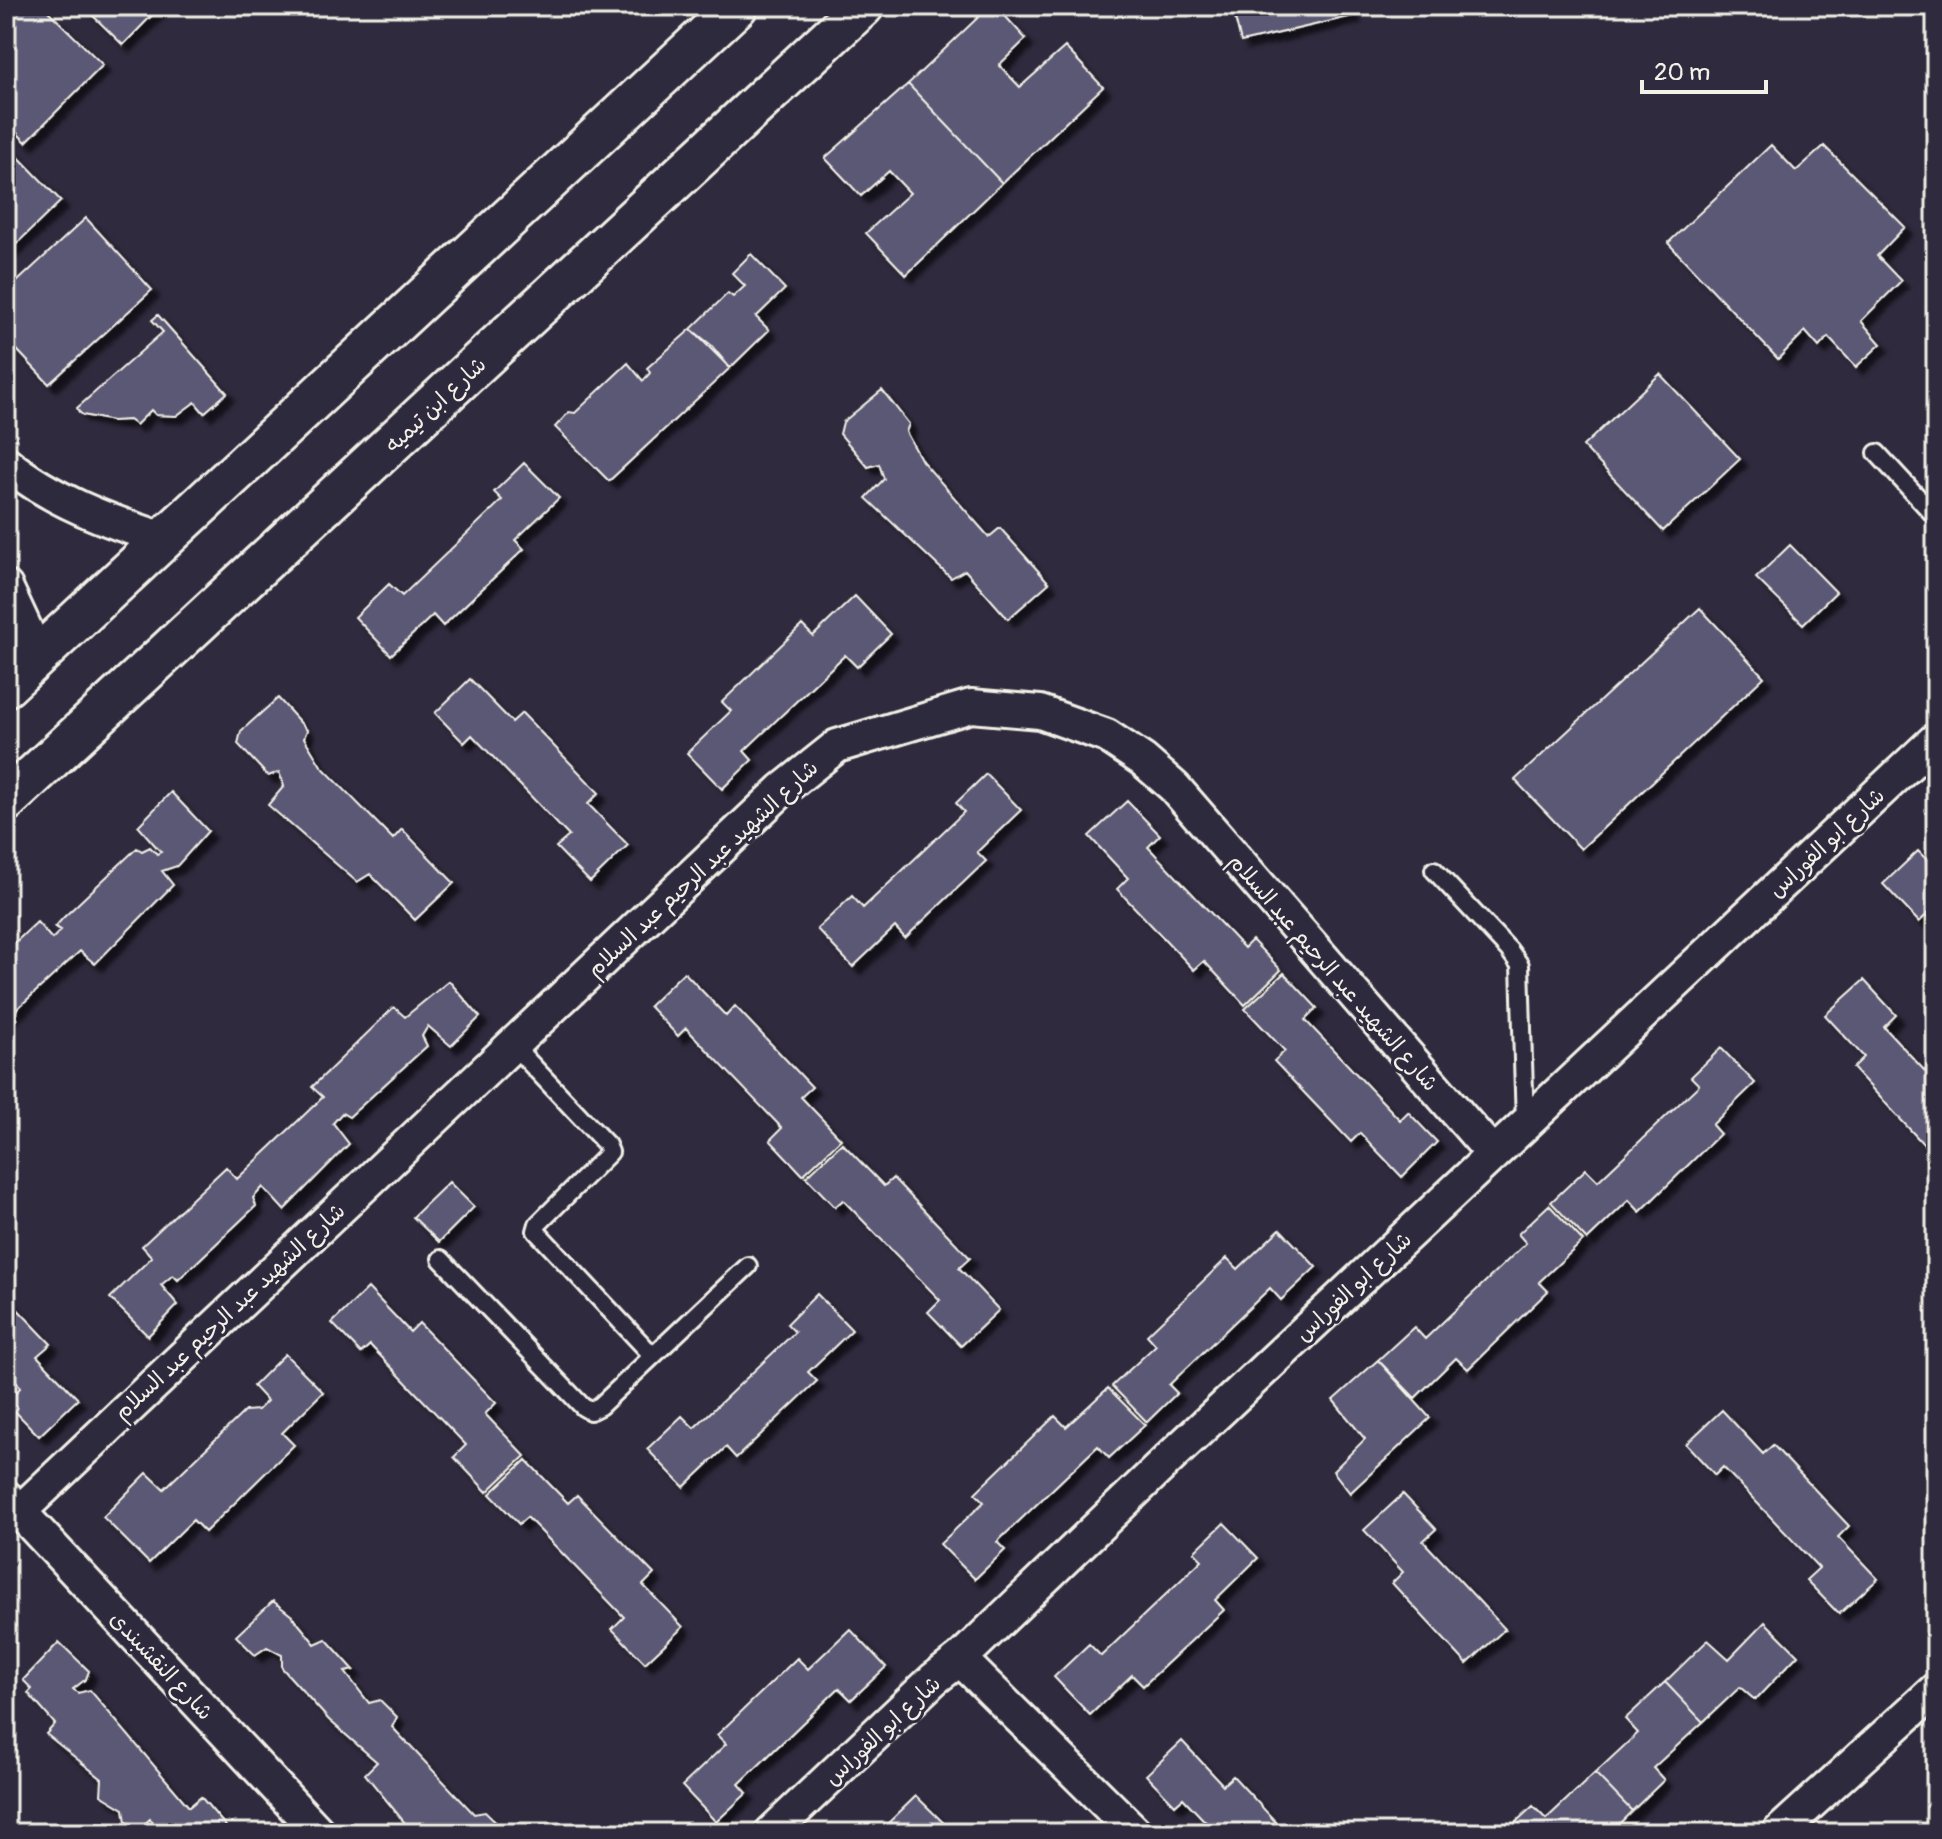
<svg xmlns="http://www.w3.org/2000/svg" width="1942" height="1839" viewBox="0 0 1942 1839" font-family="Pangolin,'Playpen Sans Arabic',sans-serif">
<defs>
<filter id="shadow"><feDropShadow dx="7" dy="7" stdDeviation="2" flood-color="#0009"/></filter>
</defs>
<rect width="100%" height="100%" fill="#2f2a3d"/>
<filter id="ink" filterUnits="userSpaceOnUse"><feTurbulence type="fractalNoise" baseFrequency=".0125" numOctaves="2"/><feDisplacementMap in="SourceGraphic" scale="16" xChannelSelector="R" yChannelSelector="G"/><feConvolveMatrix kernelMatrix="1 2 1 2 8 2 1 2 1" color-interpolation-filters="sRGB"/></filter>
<g filter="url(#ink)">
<path fill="#5a5875" stroke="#f4f1e8" stroke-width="2" filter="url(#shadow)" d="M6 6H43L103 65 26 142 6 122Z
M83 6H161L123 45Z
M990 6H996L1026 39 999 65 1020 87 1065 47 1103 87 1002 183 908 84Z
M1232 6H1351L1353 16 1241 42Z
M908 84 1002 183 906 275 866 233 910 193 889 171 861 196 825 158Z
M6 144 61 201 6 254Z
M1771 145 1796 171 1824 146 1905 227 1877 256 1901 281 1861 321 1881 344 1856 367 1828 337 1819 347 1805 331 1778 359 1668 243Z
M86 218 152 290 49 384 6 338V292Z
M751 254 785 289 756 317 769 330 730 368 691 329 728 293 733 297 745 286 732 273Z
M158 315 227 393 204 413 195 402 176 416 156 415 151 410 136 425 129 420 112 421 83 415 79 412 77 408 163 332 152 320Z
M691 329 711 345 730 368 609 481 555 427 569 412 575 413 628 363 643 381 650 373 647 368Z
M1660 374 1740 459 1663 531 1583 446Z
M882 390 909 424 906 432 922 461 989 537 1000 528 1049 583 1008 619 965 570 951 578 866 498 884 479 879 464 868 467 840 434 843 422Z
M524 463 559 498 515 540 524 549 443 626 433 615 391 655 355 617 389 584 402 596 502 500 494 492Z
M1790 545 1836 592 1803 624 1756 578Z
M855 596 891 634 857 667 845 655 744 751 752 760 722 789 687 753 731 711 722 702 802 625 813 636Z
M1700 608 1764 677 1581 849 1515 780Z
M470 679 512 722 522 713 599 793 588 804 628 845 590 882 556 847 569 836 472 735 464 743 435 713Z
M278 698 307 730 304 738 321 766 393 839 402 829 454 883 415 920 370 874 357 882 268 805 284 786 279 772 268 776 238 744 241 731Z
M986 774 1021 810 977 852 986 861 905 938 895 927 853 967 817 929 852 896 863 908 964 812 956 803Z
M171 792 208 831 177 866 162 871 173 885 95 964 80 951 6 1019V951L37 922 52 939 61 930 55 927 63 918 137 848 142 851 150 847 157 854 161 852 138 826Z
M1127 801 1160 835 1148 847 1244 948 1252 940 1281 970 1245 1005 1204 961 1194 970 1117 889 1128 878 1089 836Z
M1918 851 1930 863 1936 857V906L1919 922 1883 884Z
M684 972 726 1016 735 1006 812 1087 801 1097 841 1139 803 1175 770 1140 782 1128 686 1028 678 1036 649 1006Z
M1284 973 1317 1008 1305 1020 1400 1120 1408 1112 1437 1142 1402 1177 1360 1133 1351 1142 1274 1061 1285 1051 1245 1009Z
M1864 980 1896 1015 1884 1027 1936 1083V1142L1928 1149 1853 1068 1864 1057 1825 1015Z
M449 981 480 1017 451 1046 428 1026 422 1036 427 1046 349 1117 342 1113 333 1123 349 1144 284 1210 263 1187 253 1198 256 1206 178 1280 173 1275 161 1285 178 1305 148 1336 110 1298 152 1257 142 1246 226 1167 237 1179 323 1097 312 1087 394 1007 405 1017Z
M1721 1048 1755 1083 1712 1125 1720 1134 1640 1212 1629 1200 1587 1240 1551 1202 1586 1169 1598 1181 1699 1085 1691 1077Z
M842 1143 884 1186 893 1178 970 1258 959 1268 999 1310 961 1346 928 1312 940 1300 843 1200 835 1207 806 1177Z
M449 1182 474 1207 439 1242 413 1217Z
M1549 1205 1583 1241 1539 1282 1548 1291 1468 1369 1456 1358 1415 1398 1378 1360 1414 1327 1425 1339 1526 1243 1518 1234Z
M1280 1229 1316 1267 1281 1300 1270 1288 1169 1385 1177 1393 1147 1422 1112 1386 1156 1345 1147 1335 1227 1258 1238 1269Z
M368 1288 410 1332 419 1323 496 1403 485 1414 525 1456 487 1492 454 1457 466 1445 370 1345 361 1353 332 1323Z
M817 1294 852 1330 808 1372 817 1381 736 1458 726 1447 684 1487 647 1449 682 1416 694 1428 795 1332 787 1324Z
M6 1297 51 1344 37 1356 78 1399 39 1436 6 1402 20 1388 11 1372 8 1377 6 1376Z
M285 1354 323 1392 282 1433 294 1445 205 1532 193 1520 149 1563 103 1517 147 1473 164 1489 245 1411 258 1410 267 1401 253 1386Z
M1378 1360 1430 1418 1350 1493 1333 1471 1365 1439 1333 1400Z
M1108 1388 1145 1425 1109 1458 1098 1446 997 1542 1005 1550 975 1579 940 1544 984 1502 975 1493 1055 1416 1066 1427Z
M1722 1410 1763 1454 1773 1445 1849 1526 1838 1537 1878 1579 1839 1614 1806 1580 1819 1568 1723 1467 1715 1475 1686 1444Z
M526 1460 568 1503 577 1495 654 1574 643 1585 683 1627 645 1663 612 1629 624 1617 527 1517 519 1524 490 1494Z
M1403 1494 1436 1529 1423 1541 1505 1629 1467 1664 1392 1583 1403 1572 1364 1530Z
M1224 1523 1258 1558 1215 1600 1224 1610 1143 1686 1132 1675 1090 1715 1054 1677 1089 1644 1101 1656 1202 1560 1194 1552Z
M273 1601 292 1616 315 1644 326 1639 354 1670 345 1672 369 1703 380 1700 397 1717 392 1727 474 1814 485 1812 507 1833H444L442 1831 413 1833 365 1774 377 1762 329 1720 282 1668V1655L267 1647 255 1655 236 1636Z
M1765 1622 1798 1655 1755 1700 1740 1687 1703 1722 1665 1682 1708 1640 1729 1659Z
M850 1629 886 1667 851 1700 839 1688 739 1784 747 1793 716 1822 682 1786 726 1744 717 1735 797 1658 808 1669Z
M59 1642 89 1671 86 1679 73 1689 78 1693 90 1690 189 1807 201 1797 230 1831 162 1833 150 1819 140 1828 126 1822 124 1809 101 1795 102 1779 46 1734 55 1724 28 1693 32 1689 23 1680Z
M1665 1682 1703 1722 1653 1768 1664 1780 1632 1811 1595 1773 1638 1733 1625 1719Z
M1182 1741 1223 1785 1233 1776 1286 1833H1216L1183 1798 1175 1805 1146 1775Z
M1595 1773 1632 1811 1610 1833H1504L1533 1806 1546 1819Z
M916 1796 953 1832 890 1833 884 1827Z"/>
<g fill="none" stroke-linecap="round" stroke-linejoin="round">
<defs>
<path id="service" d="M1877 453 1936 517
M1434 870 1509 950 1520 965 1525 1123
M512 1044 607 1145 610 1152 538 1224 536 1231 653 1356
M441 1259 583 1407 590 1411 600 1406 748 1266"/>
<path id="minor" d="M6 463C51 500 110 522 164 539
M6 587 38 656
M6 1497 319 1833
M20 1511 782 790 837 746 971 706 1040 712 1107 736 1143 760 1174 787 1493 1154
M960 1659 1136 1833
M771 1833 934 1679 960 1659 1178 1450 1936 739
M1778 1833 1936 1689"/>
<path id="tertiary" d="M6 686 737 6
M6 801 863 6"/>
</defs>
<use href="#service" stroke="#f4f1e8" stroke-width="22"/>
<use href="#minor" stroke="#f4f1e8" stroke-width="38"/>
<use href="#tertiary" stroke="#f4f1e8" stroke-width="46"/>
<use href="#service" stroke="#2f2a3d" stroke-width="16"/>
<use href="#minor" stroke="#2f2a3d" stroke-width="32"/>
<use href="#tertiary" stroke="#2f2a3d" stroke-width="40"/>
</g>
</g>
<g text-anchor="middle" stroke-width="6" stroke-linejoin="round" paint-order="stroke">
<g font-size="22" fill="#f4f1e8" stroke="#2f2a3d">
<text transform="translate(435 404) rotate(-43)" y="8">شارع ابن تيميه</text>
<text transform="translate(1826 842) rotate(-43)" y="8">شارع ابو الفوراس</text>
<text transform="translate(702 868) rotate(-43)" y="8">شارع الشهيد عبد الرحيم عبد السلام</text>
<text transform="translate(1334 972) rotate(49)" y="8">شارع الشهيد عبد الرحيم عبد السلام</text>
<text transform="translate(1353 1286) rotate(-43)" y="8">شارع ابو الفوراس</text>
<text transform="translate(229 1311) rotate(-43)" y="8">شارع الشهيد عبد الرحيم عبد السلام</text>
<text transform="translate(162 1665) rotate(47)" y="8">شارع النقشبندى</text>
<text transform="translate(882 1730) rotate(-43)" y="8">شارع ابو الفوراس</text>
</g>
</g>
<rect width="1942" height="1839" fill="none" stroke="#2f2a3d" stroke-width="32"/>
<rect x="16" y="16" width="1910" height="1807" fill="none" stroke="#f4f1e8" stroke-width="3" filter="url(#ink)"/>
<path d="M1642 80v12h124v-12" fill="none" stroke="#f4f1e8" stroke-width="4"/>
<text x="1654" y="80" font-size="24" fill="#f4f1e8" stroke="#2f2a3d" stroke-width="6" paint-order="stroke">20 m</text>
</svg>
